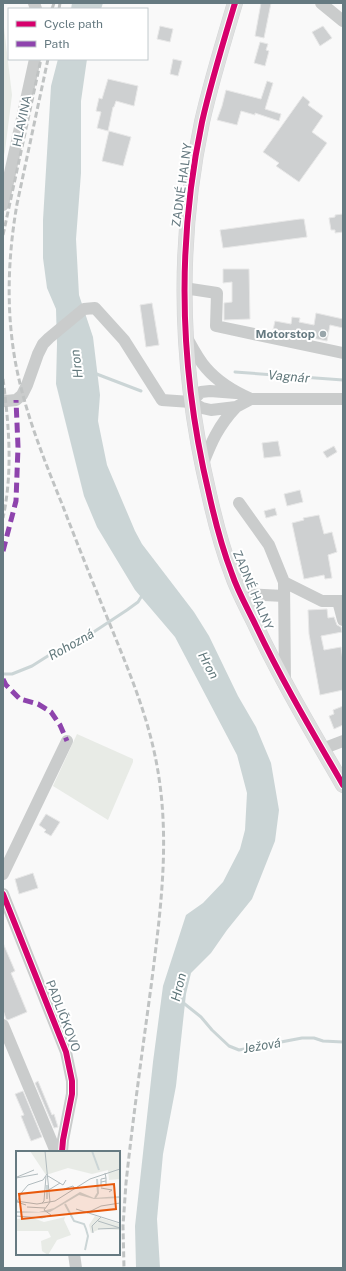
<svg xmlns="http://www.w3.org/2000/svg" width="346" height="1271" viewBox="0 0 346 1271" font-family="'Public Sans',sans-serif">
<rect width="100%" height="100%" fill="#f9f9f9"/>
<path fill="#e8ebe6" d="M3 19 12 95 5 151 3 160Z
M77 734 133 759V762L108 820 53 786Z"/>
<path fill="#cbd5d6" d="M72 3H103L101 9H71Z
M58 59H87L81 101V173L76 239 79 295 93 337 100 395 98 421 107 465 135 531 142 544 194 612 209 636 238 696 256 727 271 763 279 810 275 841 252 899 227 930 211 953 191 973 186 994 176 1086 163 1154 157 1219 160 1268H136L135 1226 153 1062 163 986 186 915 203 903 223 882 240 849 245 830 247 793 237 755 175 637 135 590 97 527 84 496 56 384 57 344 56 309 47 288 43 258V220L51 86Z"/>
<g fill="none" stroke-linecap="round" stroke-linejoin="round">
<path stroke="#cbd5d6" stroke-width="3" d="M235 372 343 380
M94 373 141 391
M3 674H12L32 666 62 647 80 641 127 610 138 602 143 594
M181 1001 201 1017 212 1030 229 1046 239 1050 302 1038H314L323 1041 343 1042"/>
</g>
<path fill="#ced0d1" stroke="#e8e8e8" d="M261 3H271L264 38 255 36Z
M160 26 173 29 170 42 157 39Z
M323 26 332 38 320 46 312 32Z
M260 42 268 44 266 50 269 51 265 66 254 63Z
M173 59 182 61 178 76 170 74Z
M108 79 138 86 134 106 116 101 114 107H113L108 131 97 128 101 112 96 111 99 98 102 99Z
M267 81 273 83 265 109 281 114 279 121 255 113V115L241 111 237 125 217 120 222 106 226 90 261 99Z
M303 96 310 102 308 105 323 116 312 132 327 143 299 182 276 166 279 163 263 152Z
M109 131 131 137 123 166 102 161Z
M343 214V232L335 233V230H331L329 218 335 217V215Z
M300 219H304L307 237 223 248 220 230Z
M223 269H249L250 319 224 320V303L232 302V282L223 283Z
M152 303 159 345 146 347 140 305Z
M316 313 343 319V328L330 325 327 341 273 330 275 321 291 324 292 317 300 318 299 322 314 325Z
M278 441 281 456 264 458 262 443Z
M334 446 337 452 327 458 323 452Z
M300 490 303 502 287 506 284 494Z
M275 508 277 515 266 518 264 511Z
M319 515 324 534 332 532 337 552 328 555 332 578 325 579 324 575 304 579 292 523 304 520 303 518Z
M327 609 328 618 334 617 337 625 341 627 342 632 321 636 324 650 341 647 343 661V690L320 695 309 634 308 610Z
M343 706V725L334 729 329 716 334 714 333 710Z
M46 814 60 822 51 836 44 832 46 830 39 825Z
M33 873 38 888 19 894 15 879Z
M3 943 15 971 11 973 27 1012 8 1020 6 1019 3 1010Z
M38 1081 52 1115 54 1114 58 1127 54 1128 35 1083Z
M23 1091 42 1137 31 1141 21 1116 24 1115 15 1094Z"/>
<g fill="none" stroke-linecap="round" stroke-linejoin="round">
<defs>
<path id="major" d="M235 3C223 43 211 82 202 122 176 246 180 372 209 494 215 521 222 548 232 574 238 592 248 609 256 626 282 681 313 733 343 785"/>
</defs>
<use href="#major" stroke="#d4d5d6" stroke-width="16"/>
<path stroke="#cacccc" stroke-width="12" d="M34 3 36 9
M321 3 343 21
M3 205 35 59
M184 288 217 293 216 326 343 353
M186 336C192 347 198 359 206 368 218 382 235 392 251 399H343
M3 400 6 401 16 400 22 395 27 385 38 354 43 344 49 338 84 309 95 308 124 340 162 400 191 402 202 408 211 410 236 407 251 399
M191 402 201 392 210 391 236 393
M202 466C211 443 218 426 236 407
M239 503 269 545 284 582 285 682
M284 582 322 601H343
M241 594 284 596
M338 601 343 620
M322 749 343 741
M3 874 67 741
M3 894 66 1052 72 1081V1094L63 1140 62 1152
M3 1025 56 1152
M74 1254 76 1268"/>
<use href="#major" stroke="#dfe0e0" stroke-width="15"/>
<path stroke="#c0c3c3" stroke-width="3" stroke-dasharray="6 3" stroke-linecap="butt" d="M52 9 54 3
M59 9 60 3
M48 59 17 204C8 256 6 308 15 360 24 410 43 457 62 504 77 543 93 583 109 622 126 664 144 706 154 751 172 831 161 907 151 987 142 1053 133 1118 126 1183L123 1226 124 1268
M3 235 41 59
M3 379C9 426 13 471 3 518"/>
<path stroke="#8e44ad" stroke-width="5" stroke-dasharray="10 5" stroke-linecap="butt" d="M3 551 16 501 18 447 16 400
M3 679 6 685 20 699 38 704 51 712 60 725 67 741"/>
<defs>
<path id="cycleway" d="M235 3C223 43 211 82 202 122 176 246 180 372 209 494 215 521 222 548 232 574 238 592 248 609 256 626 282 681 313 733 343 785
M3 894 66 1052 72 1081V1094L63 1140 62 1152"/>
</defs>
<use href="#cycleway" stroke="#fff" stroke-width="8"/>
<use href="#cycleway" stroke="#d6006c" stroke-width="6"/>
</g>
<circle fill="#99a6ab" stroke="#fff" stroke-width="1.5" cx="323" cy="334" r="4"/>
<g text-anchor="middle" stroke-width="4" stroke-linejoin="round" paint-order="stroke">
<g font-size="12" fill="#667a81" stroke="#fff">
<text transform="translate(22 121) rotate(-78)" y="4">HLAVINA</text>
<text transform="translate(182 185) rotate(-82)" y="4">ZADNÉ HALNY</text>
<text transform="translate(253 590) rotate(67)" y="4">ZADNÉ HALNY</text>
<text transform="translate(63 1016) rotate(69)" y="4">PADLIČKOVO</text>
</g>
<g font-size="12" font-weight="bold" fill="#667a81" stroke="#fff" text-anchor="end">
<text x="315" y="338">Motorstop</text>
</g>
<g font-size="13" font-style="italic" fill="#61787b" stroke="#fff">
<text transform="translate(76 364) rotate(-97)" y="5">Hron</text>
<text transform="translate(289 376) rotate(5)" y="5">Vagnár</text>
<text transform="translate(71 644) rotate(-29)" y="5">Rohozná</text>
<text transform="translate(209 665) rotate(62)" y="5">Hron</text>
<text transform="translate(178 987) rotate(-76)" y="5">Hron</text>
<text transform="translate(262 1045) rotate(-9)" y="5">Ježová</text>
</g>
</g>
<g transform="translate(16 1151)">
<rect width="104" height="104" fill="#f9f9f9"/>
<path d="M14 0H104V28L93 29 92 19 76 23 52 17 30 24ZM79 65 104 73V79L84 78 75 82 73 74ZM49 66 48 69 55 84 41 89 32 104 26 100 25 90 35 86 32 80H0V68L17 67 28 71Z" fill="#e8ebe6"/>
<path d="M64 41 78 47 104 45V47L78 48 63 44 34 61 0 62V60L23 61 38 57Z" fill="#cbd5d6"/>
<path fill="none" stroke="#cbd5d6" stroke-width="2" d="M76 0 83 19M31 34V48M79 47 82 42 81 28M49 53 58 70 68 73 70 78 72 85 69 99"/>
<path fill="none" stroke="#b1bbbe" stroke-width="1" d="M29 0 34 51M89 22 90 27 85 28V31L90 30V27M32 25 47 34 50 29M1 26 18 19M0 27 22 23M85 31V35L90 34V30M85 37 96 39 93 41M48 38 57 35 59 38M31 40 44 32M0 50 21 53 39 50 74 28 104 18M34 51 28 59 35 64M26 52 28 50 30 25M10 54 1 51 6 41 12 34 27 29 31 23M11 56 29 57M60 58 104 72M71 62 85 55 104 52M0 65 26 67 35 64M82 70 104 77M82 78 104 77M77 82 76 75 85 66"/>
<path fill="#e8590c" fill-opacity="0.15" stroke="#e8590c" stroke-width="2" d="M98 33 100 58 6 68 3 43Z"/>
<rect width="104" height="104" fill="none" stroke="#667a81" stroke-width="2"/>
</g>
<rect width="346" height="1271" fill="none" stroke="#667a81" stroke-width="8"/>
<rect x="8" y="8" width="140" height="52" fill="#ffffff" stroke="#c2cacd"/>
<rect x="16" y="21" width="20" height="6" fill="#d6006c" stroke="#c2cacd"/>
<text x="44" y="28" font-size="12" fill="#667a81">Cycle path</text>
<rect x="16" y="41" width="20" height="6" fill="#8e44ad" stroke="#c2cacd"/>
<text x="44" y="48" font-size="12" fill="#667a81">Path</text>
</svg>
